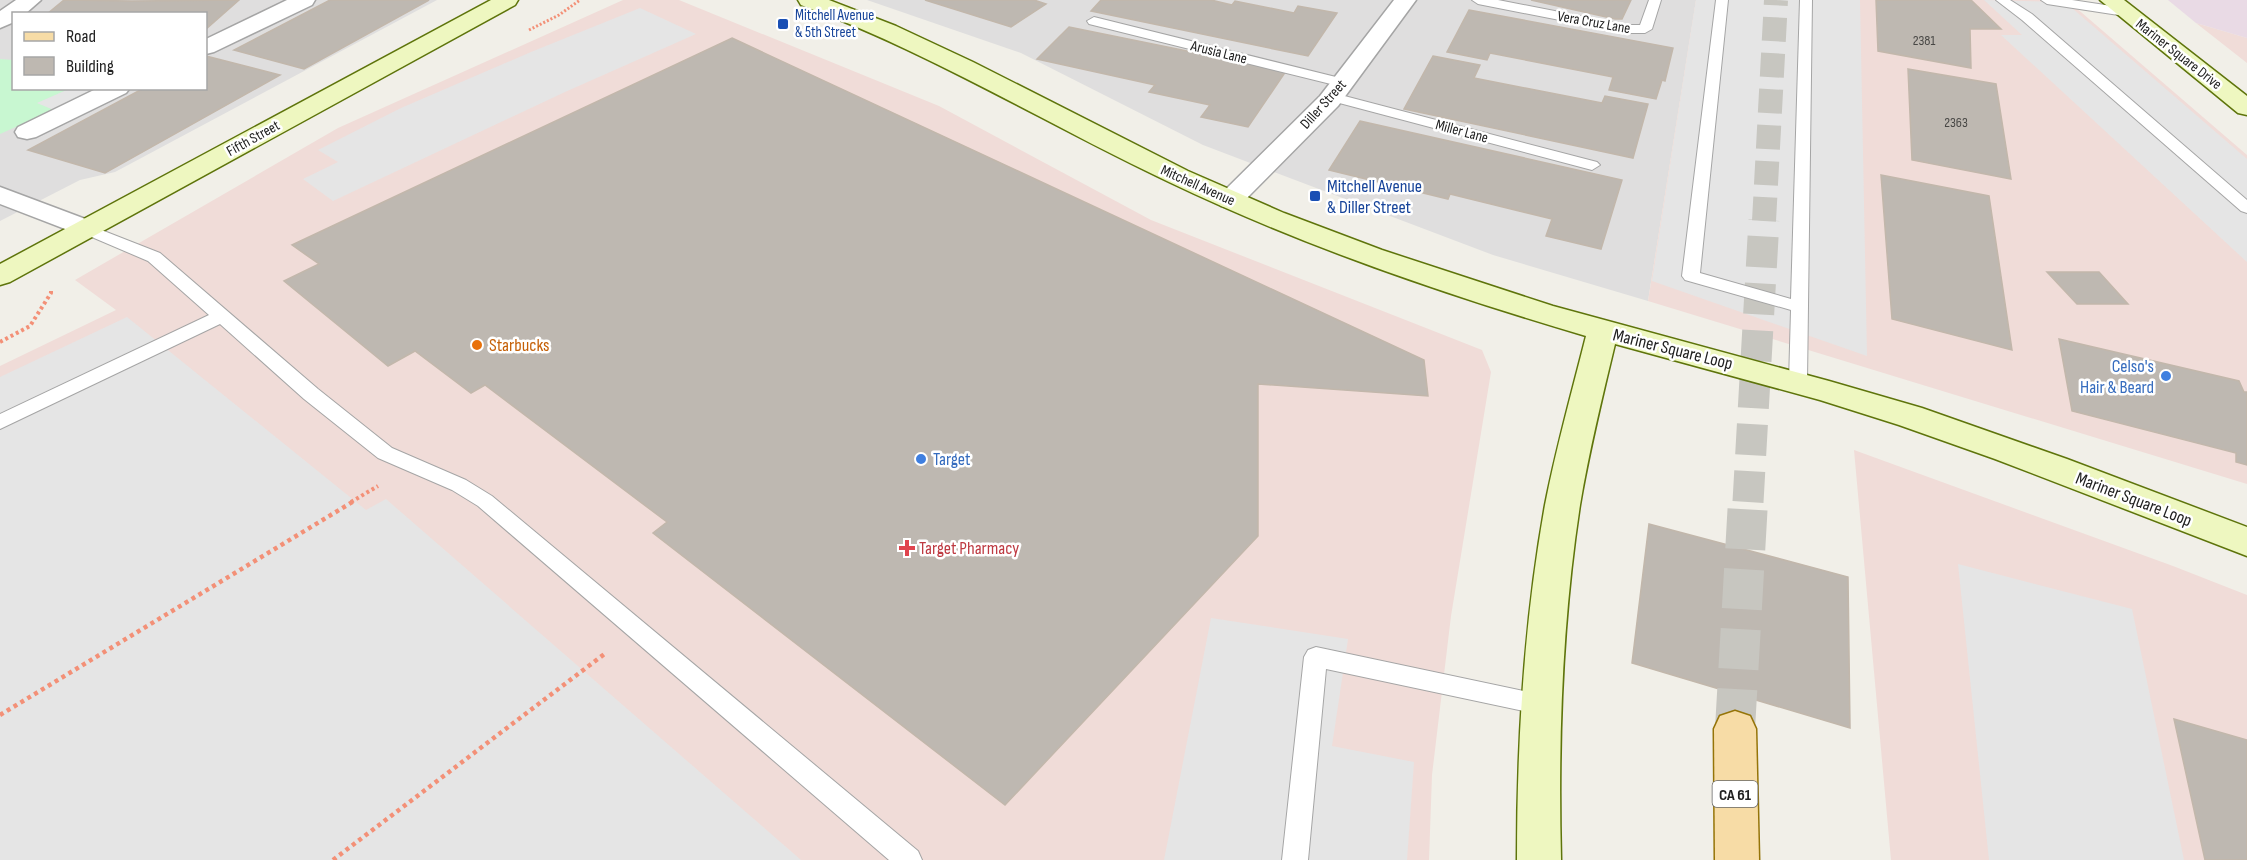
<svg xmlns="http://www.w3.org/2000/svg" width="2247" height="860" viewBox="0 0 2247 860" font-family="'Sofia Sans Condensed',sans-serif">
<rect width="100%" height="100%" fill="#f1efe8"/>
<path fill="#dfdede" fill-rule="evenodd" d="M0 0H437L115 172 80 180 0 221ZM14 14H206V88H14Z
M867 0H1696L1648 301 1493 255 1203 145 1021 53Z"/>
<path fill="#f0dcd8" d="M623 0H679L939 106 1151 220 1482 350 1491 372 1451 616 1432 775 1429 860H0V366L116 310 75 280 338 128Z
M1696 0H2067L2247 155V484L1648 301Z
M2196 23 2247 38V63Z
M1854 450 2173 566 2247 595V860H1891Z"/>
<path fill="#e9dae5" d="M2168 0H2247V38L2196 23Z"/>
<path fill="#c8f7d1" d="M0 59 13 60 14 88 69 89 38 103 54 110 0 134Z"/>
<path fill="#e5e5e5" d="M1696 0H1860L1867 356 1652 281Z
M1984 0 2065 2 2247 159V262L2001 35H2022Z
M640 8 696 34 565 92 333 201 303 179 338 162 318 150 401 108 531 52Z
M69 89H100L54 110 37 103Z
M127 317 366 510 386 499 801 860H0V377Z
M1958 564 2132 609 2184 860H1989Z
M1211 618 1348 639 1332 746 1414 762 1407 860H1164Z"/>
<path fill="#beb8b1" stroke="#c2b7ab" stroke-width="1.5" d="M64 0 132 1 239 0 206 29V14H47Z
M330 0H429L304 69 234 50Z
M925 0H1034L1046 4 1011 27Z
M1101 0H1211L1232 5 1235 1 1294 13 1298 6 1337 13 1308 56 1091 11Z
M1531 0H1631L1622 19H1615Z
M1876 0H1971L2001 29H1970L1971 68 1878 51Z
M1469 10 1673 48 1665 81 1662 80 1656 99 1609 90 1613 77 1490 53 1487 60 1447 52Z
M1069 27 1286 71 1248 127 1201 117 1210 105 1149 92 1155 85 1037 59Z
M732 38 1424 360 1428 396 1258 384V536L1005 805 653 533 667 522 485 385 471 393 415 351 388 366 284 281 319 264 292 245Z
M206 56 280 75 105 173 28 150 144 88H206Z
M1433 56 1480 65 1474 78 1602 103 1605 96 1648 104 1633 158 1404 109Z
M1908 69 1996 84 2011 179 1912 160Z
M1360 121 1622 180 1601 249 1546 236 1552 219 1450 194 1448 199 1329 170Z
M1881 175 1989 196 2012 350 1892 319Z
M2047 272H2099L2128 304H2077Z
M2059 339 2239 381 2244 392H2247V465L2236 462V453L2072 411Z
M1649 524 1848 577 1850 728 1632 663Z
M2174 719 2247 740V860H2205Z"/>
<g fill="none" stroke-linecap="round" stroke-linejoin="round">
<path stroke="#c7c6c0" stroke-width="24" stroke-dasharray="24 12" stroke-linecap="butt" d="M1764 221 1776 0"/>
<path stroke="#c7c6c0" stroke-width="31" stroke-dasharray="31 16" stroke-linecap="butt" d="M1748 502 1764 220"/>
<path stroke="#c7c6c0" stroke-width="40" stroke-dasharray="40 20" stroke-linecap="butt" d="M1735 729 1748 501"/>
<defs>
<path id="lane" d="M1472 0H1498L1626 25H1640L1649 0H1661L1652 29 1645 33H1626L1478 4Z
M1716 0H1728L1700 273 1791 299 1800 0H1812L1807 382 1805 387 1798 388 1791 387 1789 382 1791 310 1685 280 1682 276Z
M1996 0H2010L2032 14 2247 200V213L2241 211 2022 20Z
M2041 0H2072L2125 8 2131 12 2125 16 2047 4Z
M1094 17 1348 80 1350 83 1343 87 1089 24 1087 21Z
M1333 93 1597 162 1600 165 1592 170 1328 100 1326 97Z
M86 224 160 253 318 389 392 448 466 480 492 496 918 851 922 860H889L478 506 452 490 378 458 304 399 220 324 0 429V414L209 315 148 261 80 232 78 229 80 226Z
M1316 647 1542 695 1550 698 1554 705 1550 712 1542 715 1326 669 1308 860H1282L1304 657 1308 650Z"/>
<path id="street" d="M16 0H41L25 14H14V22L0 28V11Z
M287 0H315L312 5 214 52 206 54V39Z
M1394 0H1416L1338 106 1239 206 1230 208 1221 206 1217 200 1221 194 1320 96Z
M98 88H130L126 93 36 137 27 139 18 137 15 132 18 127Z
M0 187 96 223 100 229 96 235 86 237 0 204Z"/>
<path id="secondary" d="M491 0H518L515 5 10 282 0 285V264Z
M798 0H829L896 26 973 62 1188 171 1284 213 1382 250 1553 306 1829 381 1922 408 2067 459 2247 527V556L1995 459 1899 425 1820 400 1615 344C1602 398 1589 451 1580 505 1562 622 1558 741 1561 860H1517C1517 741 1524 622 1545 505 1556 448 1572 392 1586 336 1444 294 1303 246 1169 182 1046 124 930 52 801 5Z
M2100 0H2124L2247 96V115L2238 113Z"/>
<path id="primary" d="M1735 711 1750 716 1756 729 1759 860H1715L1714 729 1720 716Z"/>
</defs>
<use href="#lane" stroke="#a5a5a5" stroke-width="2"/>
<use href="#street" stroke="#a5a5a5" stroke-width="3"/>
<use href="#secondary" stroke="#5e740b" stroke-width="3"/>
<use href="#primary" stroke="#957408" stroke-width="3"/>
<path stroke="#f39077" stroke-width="3" stroke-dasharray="2 2" stroke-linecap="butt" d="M529 30 559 15 580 0"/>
<path stroke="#f39077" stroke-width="4" stroke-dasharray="3 3" stroke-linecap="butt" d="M0 342 30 326 51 293V289
M351 502 378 486"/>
<path stroke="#f39077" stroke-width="4.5" stroke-dasharray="4 4" stroke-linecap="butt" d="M0 715 354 501
M333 860 607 652"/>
<use href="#lane" fill="#fff" fill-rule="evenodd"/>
<use href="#street" fill="#fff" fill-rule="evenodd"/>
<use href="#secondary" fill="#eef7c0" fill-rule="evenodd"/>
<use href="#primary" fill="#f7dca6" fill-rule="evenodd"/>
</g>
<g fill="#1a4fb4" stroke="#fff" stroke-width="2">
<rect x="777" y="18" width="12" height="12" rx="3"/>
<rect x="1309" y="190" width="12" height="12" rx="3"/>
</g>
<circle fill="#e8710a" stroke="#fff" stroke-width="2" cx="477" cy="345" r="6"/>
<g fill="#3f7fe0" stroke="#fff" stroke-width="2">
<circle cx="2166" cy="376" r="6"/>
<circle cx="921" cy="459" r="6"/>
</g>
<path fill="#e0444e" stroke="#fff" stroke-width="2" d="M904 539h6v6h6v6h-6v6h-6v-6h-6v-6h6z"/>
<g text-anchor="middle" stroke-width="5" stroke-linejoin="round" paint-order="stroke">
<g font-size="14" fill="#484745">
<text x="1924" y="45">2381</text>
<text x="1956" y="127">2363</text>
</g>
<g font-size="15" fill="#164399" stroke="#fff" text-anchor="start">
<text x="795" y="20">Mitchell Avenue<tspan x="795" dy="17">&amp; 5th Street</tspan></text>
</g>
<g font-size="15" fill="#212121" stroke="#fff">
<text transform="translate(1594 22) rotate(10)" y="5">Vera Cruz Lane</text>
<text transform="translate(1219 52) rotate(14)" y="5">Arusia Lane</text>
<text transform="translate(2179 54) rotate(38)" y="5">Mariner Square Drive</text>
<text transform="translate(1323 104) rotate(-48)" y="5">Diller Street</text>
<text transform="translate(1462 131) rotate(15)" y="5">Miller Lane</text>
<text transform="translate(253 138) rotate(-29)" y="5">Fifth Street</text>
<text transform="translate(1198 185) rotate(24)" y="5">Mitchell Avenue</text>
</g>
<rect fill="#fff" stroke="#646464" stroke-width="1.5" x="1712.5" y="781" width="45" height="26" rx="4.5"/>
<g font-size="16" font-weight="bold" fill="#212121">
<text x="1735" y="800">CA 61</text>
</g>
<g font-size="18" fill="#164399" stroke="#fff" text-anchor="start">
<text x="1327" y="192">Mitchell Avenue<tspan x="1327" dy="21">&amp; Diller Street</tspan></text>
</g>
<g font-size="18" fill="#c56008" stroke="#fff" text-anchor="start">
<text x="489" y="351">Starbucks</text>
</g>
<g font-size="18" fill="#212121" stroke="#fff">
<text transform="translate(1673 349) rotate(14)" y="6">Mariner Square Loop</text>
<text transform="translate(2134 499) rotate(21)" y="6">Mariner Square Loop</text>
</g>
<g font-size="18" fill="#366cbe" stroke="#fff" text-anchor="end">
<text x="2154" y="372">Celso's<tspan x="2154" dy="21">Hair &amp; Beard</tspan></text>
<text x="933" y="465" text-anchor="start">Target</text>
</g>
<g font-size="18" fill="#be3a42" stroke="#fff" text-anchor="start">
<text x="919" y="554">Target Pharmacy</text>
</g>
</g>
<rect x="12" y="12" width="195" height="78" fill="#ffffff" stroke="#a6a6a6" stroke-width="1.5"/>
<rect x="24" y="32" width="30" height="9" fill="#f7dca6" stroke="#a6a6a6" stroke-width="1.5"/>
<text x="66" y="42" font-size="18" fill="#212121">Road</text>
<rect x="24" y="57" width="30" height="18" fill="#beb8b1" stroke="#a6a6a6" stroke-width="1.5"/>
<text x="66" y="72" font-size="18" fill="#212121">Building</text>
</svg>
